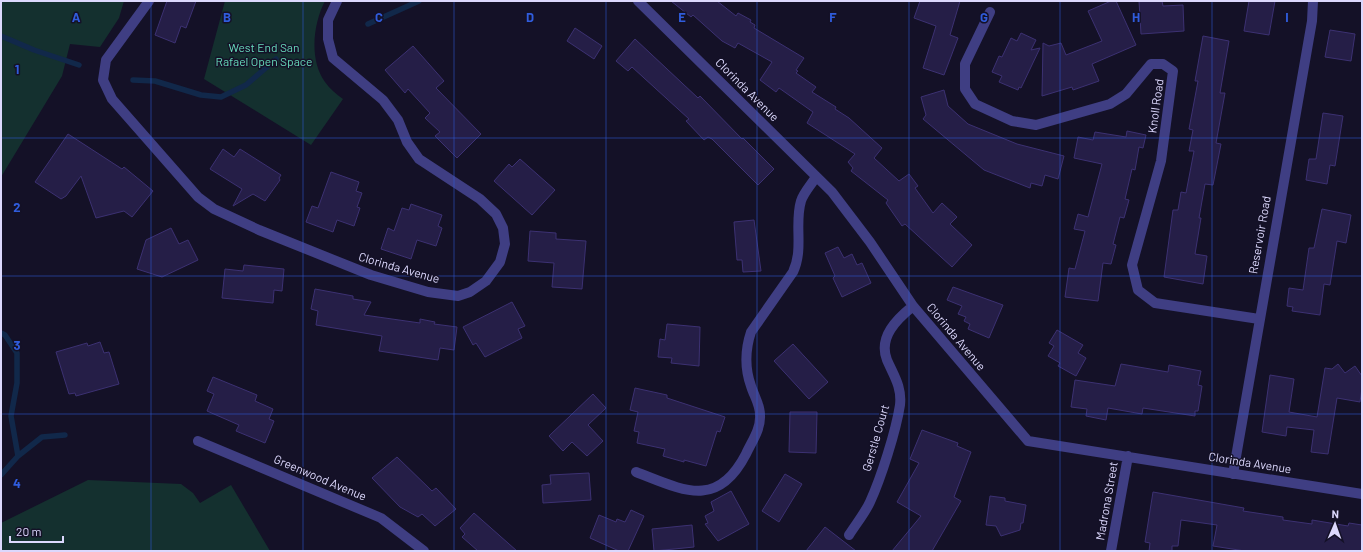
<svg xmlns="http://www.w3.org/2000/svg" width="1363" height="552" viewBox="0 0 1363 552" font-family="Barlow,sans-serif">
<rect width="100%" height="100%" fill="#141127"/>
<path fill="#14302f" d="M1 1H124L119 18 100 47 70 44 62 76 1 177Z
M225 1H325C313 24 309 60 325 82 330 89 336 94 343 99L311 145 204 79Z
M88 480 181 484 193 493 200 503 231 485 270 551H1V523Z"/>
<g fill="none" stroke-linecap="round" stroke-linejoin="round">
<path stroke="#11284a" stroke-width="5.5" d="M368 24 419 1
M1 36 34 50 79 65
M133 80 155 81 201 95 221 97 246 85 276 59
M1 333 5 335 17 353V383L11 416 18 456
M1 475 18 456 42 437 65 435"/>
</g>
<path fill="#251e47" stroke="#3c3172" d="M167 1H196L186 28 181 26 175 43 155 35Z
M671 1H717L736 16 738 13 751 20 750 22 755 25 754 28 804 58 796 70 798 71 796 73 816 87 812 92 836 107 835 109 849 118 882 148 874 158 899 181 909 174 918 186 915 188 933 213 942 203 957 217 950 224 972 245 952 267 905 224 902 226 886 203 888 200 851 171 853 168 848 162 855 154 807 123 813 112 779 88 776 92 760 80 772 62 738 43 735 48 722 41 693 15 691 17Z
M920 1H960L950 35 958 38 944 75 923 68 936 26 914 18Z
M1111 1H1116L1136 45 1092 64 1099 81 1073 90 1072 87 1042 96 1043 43 1049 46 1061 43 1066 55 1102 41 1088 11Z
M1139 1H1162L1163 6 1183 5 1184 31 1141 34Z
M1249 1H1275L1269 35 1244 31Z
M575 28 602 46 594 59 567 41Z
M1330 30 1355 34 1351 61 1325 57Z
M1021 33 1036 40 1031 50 1040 48 1021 88 1019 87 1018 90 999 82 1002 76 992 72 999 56 1002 57 1011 38 1017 41Z
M1203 36 1229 41 1220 93H1225L1216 143 1221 144 1213 185 1205 184 1199 218H1201L1195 254 1207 256 1203 284 1164 277 1173 210H1178L1181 192 1186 193 1194 151H1189L1193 130 1189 129 1198 81H1195Z
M635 39 698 98 700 96 742 139 743 138 774 169 758 185 712 139 708 137 704 140 686 121 689 119 632 67 628 71 616 61Z
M413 46 444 81 436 88 481 134 457 158 435 136 440 132 425 118 430 113 408 89 405 93 385 70Z
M944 90 948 106 968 124 1017 144 1064 156 1058 179 1045 175 1042 186 1031 183 1030 188 984 170 923 119 926 115 921 97Z
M1323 113 1343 116 1335 166 1330 165 1327 184 1306 180 1309 159H1316Z
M1127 131 1146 135 1143 148 1139 147 1135 170 1132 169 1125 199 1129 200 1124 218 1120 217 1113 244 1116 245 1111 264 1103 263 1098 301 1065 297 1069 268 1075 269 1085 231 1074 229 1078 214 1088 217 1102 164 1074 158 1078 137 1093 140 1095 132 1126 137Z
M68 134 122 169 124 167 153 191 132 217 124 211 96 218 81 176 66 196 61 199 35 182Z
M223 149 234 157 240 149 281 175 279 178 280 180 265 201 253 194 233 206 242 189 210 169Z
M520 159 555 190 532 215 494 181 509 164 512 167Z
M331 172 359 182 356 191 362 193 357 207 360 208 354 226 337 220 333 232 306 222 312 206 318 208Z
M411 204 442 215 438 226 442 228 436 246 417 240 411 259 381 249 388 228 394 231 402 208 409 210Z
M1322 209 1351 215 1346 243 1337 241 1330 285 1324 284 1320 315 1292 311 1293 307 1287 306 1289 288 1303 290 1309 248H1314Z
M754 220 761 271 743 272 742 260H737L734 222Z
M171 228 179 244 188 240 198 260 162 277 137 269 146 240Z
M530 231 556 233V239L586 241 582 289 552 287 554 263 528 261Z
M838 247 844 258 852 254 857 265 862 263 871 283 842 297 833 278 835 276 825 253Z
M244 265 284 269 282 291 274 290 273 303 222 298 225 269 243 271Z
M953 287 1003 305 989 338 968 329 970 324 964 321 966 317 958 314 962 306 947 300Z
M315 289 353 296V299L371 302 364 315 420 323V319L435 322 434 324 457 327 454 350 440 348 438 360 379 351 382 336 316 325 318 311 311 309Z
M512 302 525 326 518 329 522 338 485 357 476 343 473 345 463 327Z
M667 324 700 327 699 366 671 363 672 358 658 357 660 339 665 340Z
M1057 330 1083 345 1078 353 1086 358 1076 376 1058 366 1060 363 1048 356 1054 346 1049 343Z
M100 342 104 353 109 352 119 384 76 396 75 393 69 394 56 352 87 343 88 346Z
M793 344 828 382 809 399 774 361Z
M1121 364 1168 372 1169 365 1201 371 1198 385 1202 386 1198 411H1195V416L1143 408 1142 414 1108 408 1106 420 1086 416 1087 409 1071 407 1075 380 1115 386Z
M1338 364 1345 373 1355 366 1362 376V388L1360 402 1337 398 1328 454 1311 452 1314 430 1287 427 1286 436 1262 432 1270 375 1294 379 1289 412 1317 417 1325 368 1332 369Z
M213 377 257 395 255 401 273 409 269 419 274 421 265 443 236 431 239 425 207 411 214 394 207 391Z
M635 388 667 395V398L725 417 720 432 717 431 706 466 684 460V462L663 456 665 449 637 443 639 432 634 431 638 412 630 410Z
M593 394 606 408 588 425 603 441 587 456 572 442 563 451 549 436Z
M790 412H817L816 453 789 452Z
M922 430 958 443 957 446 971 452 954 497 961 501 932 551H892L921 516 897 502 919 463 910 459Z
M397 457 432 491 436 488 456 509 435 526 422 514 418 517 400 507 372 478Z
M589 473 591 500 543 503 542 485 551 484 550 475Z
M785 474 802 484 779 522 762 511Z
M731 491 749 524 718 541 705 524 708 523 705 516 714 511 711 502Z
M1153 492 1244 508 1243 511 1283 517V520L1312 524V520L1348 526 1349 523 1362 525V551H1245L1213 546 1217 525 1181 520 1178 546H1172V551H1149L1150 543 1145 542Z
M990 496 1005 498V501L1026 505 1023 523H1021L1020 530 1001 536 996 526 986 525Z
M631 510 644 516 628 551H619L590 538 599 515 616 522 617 519 625 522Z
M474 513 517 551H478L462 537 465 534 460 528Z
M692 525 694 547 654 551 652 529Z
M825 527 856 551H806Z"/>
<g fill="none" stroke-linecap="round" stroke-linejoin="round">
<path stroke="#3f3e83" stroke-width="10" d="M149 1 106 60 103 80 112 99 198 197 214 209 259 230 371 275 428 292 458 296 470 292 486 281 500 262 505 244 503 228 496 214 480 199 419 159 407 142 398 120 383 100 333 58 328 39V20L337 1
M638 1 832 192 870 242 913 306 1028 441 1362 494
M990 12 965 64V89L975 104 1012 121 1036 125 1110 104 1126 94 1151 64H1163L1173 71 1161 161 1132 265 1138 290 1155 303 1259 319
M198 441 381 518 424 551
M636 472C683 490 717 510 746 454 752 441 761 429 760 415 760 404 754 396 751 386 745 369 745 350 751 332L793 272C804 249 794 224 801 201 804 192 811 185 816 177
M1233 474 1312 21 1313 1
M849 535C856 524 865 513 870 502 881 478 896 431 900 405 902 387 894 376 887 360 878 337 897 319 913 306
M1111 551 1128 456"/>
</g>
<path fill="none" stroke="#305cdc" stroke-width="1" stroke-opacity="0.55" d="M151 1V551M303 1V551M454 1V551M606 1V551M757 1V551M909 1V551M1060 1V551M1212 1V551M1 138H1362M1 276H1362M1 414H1362"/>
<g text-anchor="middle" stroke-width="3" stroke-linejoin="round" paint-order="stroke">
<g font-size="12" fill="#67dbbb" stroke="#141127">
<text x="264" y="52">West End San<tspan x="264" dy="14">Rafael Open Space</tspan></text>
</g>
<g font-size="12" fill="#dcd8fd" stroke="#141127">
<text transform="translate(747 90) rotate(45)" y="4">Clorinda Avenue</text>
<text transform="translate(1156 106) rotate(-82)" y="4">Knoll Road</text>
<text transform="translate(1260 235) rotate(-80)" y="4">Reservoir Road</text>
<text transform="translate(399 268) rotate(16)" y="4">Clorinda Avenue</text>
<text transform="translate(956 337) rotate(50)" y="4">Clorinda Avenue</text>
<text transform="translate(876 438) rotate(-74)" y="4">Gerstle Court</text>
<text transform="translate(1250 463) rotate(9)" y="4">Clorinda Avenue</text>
<text transform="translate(320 478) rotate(23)" y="4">Greenwood Avenue</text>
<text transform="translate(1107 501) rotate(-80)" y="4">Madrona Street</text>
</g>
</g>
<g font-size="13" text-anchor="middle" font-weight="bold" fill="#305cdc" stroke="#141127" stroke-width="3" stroke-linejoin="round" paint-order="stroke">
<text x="76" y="22">A</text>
<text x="227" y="22">B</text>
<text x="379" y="22">C</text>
<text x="530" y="22">D</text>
<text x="682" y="22">E</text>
<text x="833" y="22">F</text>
<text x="984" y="22">G</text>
<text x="1136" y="22">H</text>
<text x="1287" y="22">I</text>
<text x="17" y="74">1</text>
<text x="17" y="212">2</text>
<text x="17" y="350">3</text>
<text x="17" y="488">4</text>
</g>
<rect width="1363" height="552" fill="none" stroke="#dcd8fd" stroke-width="4"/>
<g transform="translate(1335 524) rotate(2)" stroke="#141127" stroke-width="3" paint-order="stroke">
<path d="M0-3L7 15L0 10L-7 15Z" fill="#dcd8fd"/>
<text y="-6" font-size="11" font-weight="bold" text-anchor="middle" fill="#dcd8fd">N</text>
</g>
<path d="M10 536v6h53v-6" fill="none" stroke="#dcd8fd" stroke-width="2"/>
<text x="16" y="536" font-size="12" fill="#dcd8fd" stroke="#141127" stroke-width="3" paint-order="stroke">20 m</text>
</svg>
